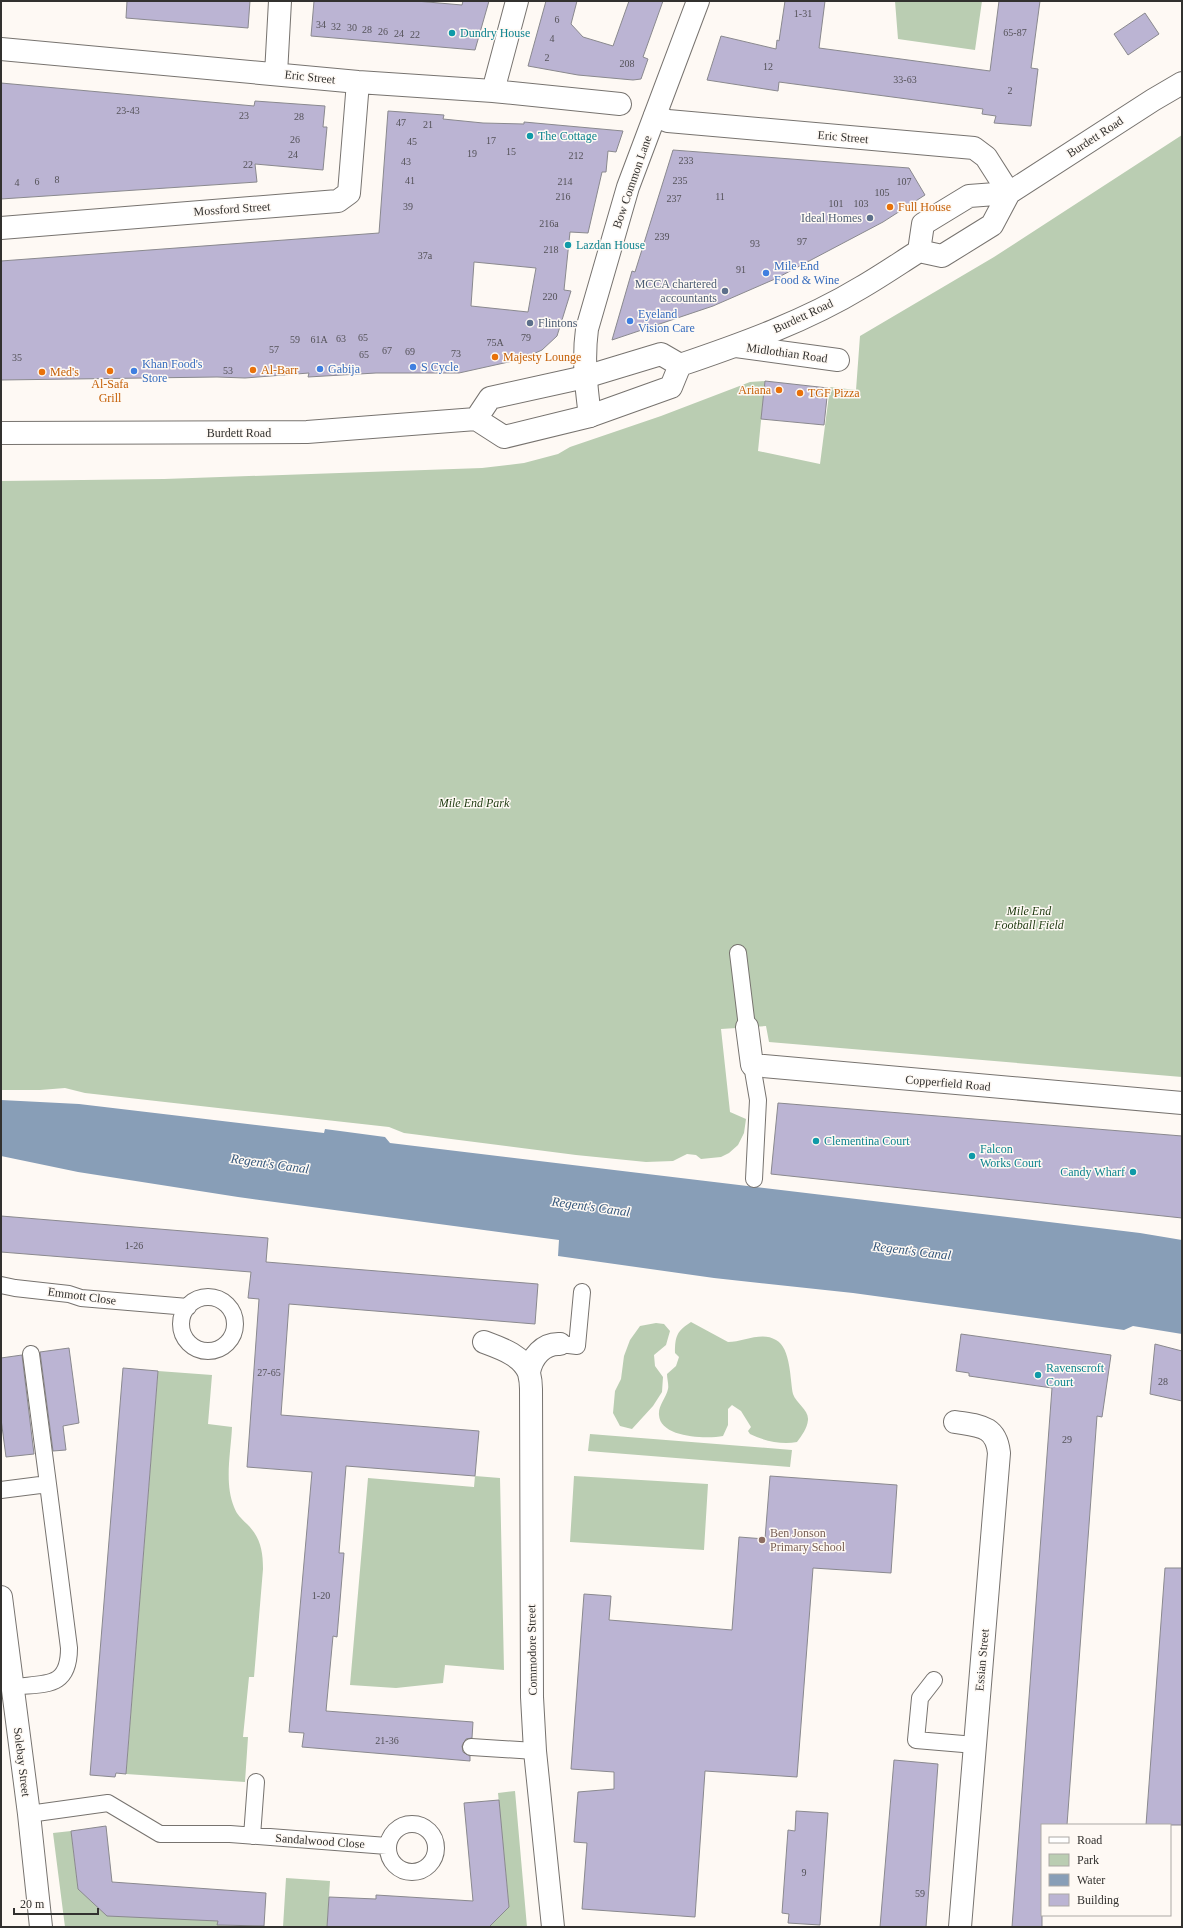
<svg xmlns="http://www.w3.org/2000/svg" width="1183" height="1928" viewBox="0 0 1183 1928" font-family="'Times New Roman',serif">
<rect width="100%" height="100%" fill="#fef9f4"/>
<path fill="#bacdb2" d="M895 1H982L975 50 898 39Z
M1182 135V1077L769 1042 766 1026 721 1029 730 1112 746 1119 744 1133 738 1145 729 1153 721 1157 701 1159 696 1155 687 1154 673 1161 646 1162 576 1155 404 1133 389 1127 85 1093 65 1088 40 1090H1V481L164 479 482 468 524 463 558 454 570 447 661 416 750 382 765 381 758 451 820 464 830 387 856 390 860 336 994 257Z
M691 1322 728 1342C743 1342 762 1331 776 1340 791 1348 790 1380 793 1394 796 1403 809 1410 808 1420 807 1429 802 1435 797 1442 782 1445 764 1441 750 1434L748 1431 751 1427 741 1411 732 1405 728 1409V1425L723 1436C707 1439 660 1438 659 1415 658 1406 666 1398 668 1389 669 1385 667 1379 667 1374L676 1366 679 1357 675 1353C675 1336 677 1331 691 1322Z
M656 1323 664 1324 670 1331 666 1345 654 1355 655 1366 663 1377 662 1392 653 1406 632 1429 620 1426 613 1413 615 1391 621 1379 624 1356 630 1340 640 1326Z
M158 1371 212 1375 208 1424 232 1427C231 1452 224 1482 234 1507 237 1515 241 1518 247 1524 260 1537 263 1550 263 1569L254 1677H249L243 1737H248L245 1782 126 1774Z
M590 1434 792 1450 790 1467 588 1451Z
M475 1476 500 1478 504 1670 445 1665 443 1683 396 1688 350 1685 368 1478 474 1487Z
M574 1476 708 1484 704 1550 570 1542Z
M515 1791 527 1927H489L509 1907 498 1793Z
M71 1831 78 1889 218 1921V1925L250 1927H65L53 1833Z
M286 1878 330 1881 327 1927H283Z"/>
<path fill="#889eb7" d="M1 1100 79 1104 324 1133 325 1129 385 1137 390 1143 1140 1233 1182 1240V1334L1133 1326 1124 1330 853 1293 714 1278 558 1256 559 1240 238 1197 78 1172 1 1156Z"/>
<path fill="#bbb4d3" stroke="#8a898e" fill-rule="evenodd" d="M127 1H250L248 28 126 18Z
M314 1H416L462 5 463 1H489L475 50 311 36Z
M546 1H577L571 24 583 37 613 46 629 1H663L643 57 648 59 641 79 633 80 578 75 528 66Z
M785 1H825L819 48 990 71 999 1H1040L1031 68 1038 69 1031 126 994 123 996 116 982 114 983 109 779 82 778 91 707 80 721 36 776 49 777 40 779 41Z
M1145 13 1159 34 1128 55 1114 34Z
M1 83 254 106 255 101 325 106 323 127H327L323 170 255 164 257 182 1 199Z
M388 111 444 115 443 119 483 123 524 124V122L623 131 616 152 608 151 606 172H602L588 233 570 232 564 290 571 291 557 336 542 350 522 359 459 373H376L308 377 309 373 245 378 217 377 1 380V261L379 233ZM474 262 536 268 528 312 471 306Z
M673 150 909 168 925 195 883 222 775 279 713 306 612 340 632 271 635 272Z
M765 381 828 388 824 425 761 419Z
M778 1103 1182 1136V1218L771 1174Z
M1 1216 268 1238 266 1262 538 1284 535 1324 289 1304 281 1415 479 1431 475 1476 346 1466 339 1553H344L337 1637 333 1636 326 1711 473 1722 472 1738 466 1739 462 1746 463 1752 470 1756V1761L302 1747 304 1733 289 1732 312 1472 247 1467 259 1299 248 1298 251 1272 1 1252Z
M961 1334 1111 1355 1102 1417 1097 1416 1067 1825H1042V1927H1012L1052 1388 969 1376V1373L956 1371Z
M1155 1344 1182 1351V1401L1150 1394Z
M69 1348 79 1423 63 1426 66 1450 53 1451 40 1352Z
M22 1355 34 1454 6 1457 1 1419V1358Z
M123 1368 158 1371 126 1774 116 1773 115 1777 90 1775Z
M770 1476 897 1485 891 1573 813 1568 797 1777 705 1771 695 1917 582 1909 587 1843 574 1842 578 1792 614 1789V1772L571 1769 584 1594 611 1596 609 1620 732 1630 739 1537 765 1539Z
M1165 1568H1182V1825H1146Z
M894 1760 938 1764 926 1927H880Z
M499 1800 509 1907 489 1927H327L329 1897 376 1899V1895L473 1901 464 1803Z
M796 1811 828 1813 820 1925 788 1923 789 1914 782 1913 788 1830 795 1831Z
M106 1826 112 1882 266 1893 264 1926 217 1925 218 1921 107 1916 78 1889 71 1831Z"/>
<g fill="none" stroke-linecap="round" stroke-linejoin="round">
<defs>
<path id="lane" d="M738 953 747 1027
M752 1065 758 1100 754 1179
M1 1285 15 1288 69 1294 81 1298 188 1307
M181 1324a27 27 0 1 1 54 0a27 27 0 1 1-54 0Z
M560 1344 577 1346 582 1292
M31 1354 48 1484
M1 1490 48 1484 69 1648C69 1689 45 1683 13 1687
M934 1680 920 1698 916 1740 975 1745
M471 1747 535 1751
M29 1814 108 1803 160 1834H230L387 1846
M388 1848a24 24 0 1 1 48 0a24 24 0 1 1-48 0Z
M252 1836 256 1782"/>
<path id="street" d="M1 49 358 82 493 91 620 104
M276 74 280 1
M493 91 517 1
M655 116 668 121 974 148 986 157 1009 193
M1 228 338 201 349 193 358 82
M736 346 838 360
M747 1027 752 1065 1182 1103
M484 1342C500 1348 522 1355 529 1373 530 1377 531 1384 531 1389L532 1697 535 1751 553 1927
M529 1372C532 1357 543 1343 560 1344
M955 1422C979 1426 996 1425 999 1453L960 1927
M1 1597 29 1814 41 1927"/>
<path id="secondary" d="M590 416C586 386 583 359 587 329L628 187 698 1"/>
<path id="primary" d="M919 251 923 224 969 196 1009 193
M476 419 490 398 585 377 661 354 680 365C742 344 806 321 862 287 881 276 900 263 919 251L942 256 992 225 1009 193 1153 100 1182 83
M1 433 307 432 476 419 504 437 590 416 671 387 680 365"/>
</defs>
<use href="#lane" stroke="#77736f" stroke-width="18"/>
<use href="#street" stroke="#77736f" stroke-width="24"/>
<use href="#secondary" stroke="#77736f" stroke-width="24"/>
<use href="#primary" stroke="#77736f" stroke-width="24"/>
<use href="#lane" stroke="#fff" stroke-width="16"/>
<use href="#street" stroke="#fff" stroke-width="22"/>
<use href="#secondary" stroke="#fff" stroke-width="22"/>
<use href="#primary" stroke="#fff" stroke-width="22"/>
</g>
<g fill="#0f9aa8" stroke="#fef9f4" stroke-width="1.5">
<circle cx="452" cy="33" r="4"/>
<circle cx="530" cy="136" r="4"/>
<circle cx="568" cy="245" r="4"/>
<circle cx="816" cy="1141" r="4"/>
<circle cx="972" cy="1156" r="4"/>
<circle cx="1133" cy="1172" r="4"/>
<circle cx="1038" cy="1375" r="4"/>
</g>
<g fill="#e8710a" stroke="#fef9f4" stroke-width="1.5">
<circle cx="890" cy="207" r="4"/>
<circle cx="495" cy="357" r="4"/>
<circle cx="253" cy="370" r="4"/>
<circle cx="110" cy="371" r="4"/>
<circle cx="42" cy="372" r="4"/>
<circle cx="779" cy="390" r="4"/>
<circle cx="800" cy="393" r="4"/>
</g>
<g fill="#5c6f8a" stroke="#fef9f4" stroke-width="1.5">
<circle cx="870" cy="218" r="4"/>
<circle cx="725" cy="291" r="4"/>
<circle cx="530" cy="323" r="4"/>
</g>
<g fill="#3f7fe0" stroke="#fef9f4" stroke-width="1.5">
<circle cx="766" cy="273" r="4"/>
<circle cx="630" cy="321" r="4"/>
<circle cx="413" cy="367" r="4"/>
<circle cx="320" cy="369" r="4"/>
<circle cx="134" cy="371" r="4"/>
</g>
<circle fill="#8d6e63" stroke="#fef9f4" stroke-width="1.5" cx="762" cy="1540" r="4"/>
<g text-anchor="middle" stroke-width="3" stroke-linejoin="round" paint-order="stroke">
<g font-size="10" fill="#545258">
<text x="803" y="17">1-31</text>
<text x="557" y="23">6</text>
<text x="321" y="28">34</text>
<text x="336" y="30">32</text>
<text x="352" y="31">30</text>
<text x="367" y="33">28</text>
<text x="383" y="35">26</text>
<text x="1015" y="36">65-87</text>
<text x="399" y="37">24</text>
<text x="415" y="38">22</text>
<text x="552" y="42">4</text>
<text x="547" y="61">2</text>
<text x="627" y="67">208</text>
<text x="768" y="70">12</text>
<text x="905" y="83">33-63</text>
<text x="1010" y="94">2</text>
<text x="128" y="114">23-43</text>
<text x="244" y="119">23</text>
<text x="299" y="120">28</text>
<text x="401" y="126">47</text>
<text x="428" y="128">21</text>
<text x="295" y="143">26</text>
<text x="491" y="144">17</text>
<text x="412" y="145">45</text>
<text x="511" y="155">15</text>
<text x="472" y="157">19</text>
<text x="293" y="158">24</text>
<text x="576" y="159">212</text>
<text x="686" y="164">233</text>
<text x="406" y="165">43</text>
<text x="248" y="168">22</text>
<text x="57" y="183">8</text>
<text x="410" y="184">41</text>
<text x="680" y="184">235</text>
<text x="37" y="185">6</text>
<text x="565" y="185">214</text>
<text x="904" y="185">107</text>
<text x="17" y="186">4</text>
<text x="882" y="196">105</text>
<text x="563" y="200">216</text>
<text x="720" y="200">11</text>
<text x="674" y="202">237</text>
<text x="836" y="207">101</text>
<text x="861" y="207">103</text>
<text x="408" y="210">39</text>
<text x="549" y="227">216a</text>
<text x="662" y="240">239</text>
<text x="802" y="245">97</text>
<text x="755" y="247">93</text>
<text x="551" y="253">218</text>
<text x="425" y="259">37a</text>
<text x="741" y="273">91</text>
<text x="550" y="300">220</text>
<text x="363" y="341">65</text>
<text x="526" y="341">79</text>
<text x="341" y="342">63</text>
<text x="295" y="343">59</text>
<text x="319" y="343">61A</text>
<text x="495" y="346">75A</text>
<text x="274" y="353">57</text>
<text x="387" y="354">67</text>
<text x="410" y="355">69</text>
<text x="456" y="357">73</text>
<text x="364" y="358">65</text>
<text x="17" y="361">35</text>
<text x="228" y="374">53</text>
<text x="134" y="1249">1-26</text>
<text x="269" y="1376">27-65</text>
<text x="1163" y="1385">28</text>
<text x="1067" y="1443">29</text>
<text x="321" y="1599">1-20</text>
<text x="387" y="1744">21-36</text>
<text x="804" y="1876">9</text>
<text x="920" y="1897">59</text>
</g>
<g font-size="12" fill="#0d838f" stroke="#fef9f4" text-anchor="start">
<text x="460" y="37">Dundry House</text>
<text x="538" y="140">The Cottage</text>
<text x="576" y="249">Lazdan House</text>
<text x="824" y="1145">Clementina Court</text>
<text x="980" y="1153">Falcon<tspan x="980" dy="14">Works Court</tspan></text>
<text x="1125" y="1176" text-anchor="end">Candy Wharf</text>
<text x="1046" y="1372">Ravenscroft<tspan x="1046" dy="14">Court</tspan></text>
</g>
<g font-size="12" fill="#32312f" stroke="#fef9f4">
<text transform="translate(310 77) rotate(6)" y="4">Eric Street</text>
<text transform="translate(843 137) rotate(5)" y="4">Eric Street</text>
<text transform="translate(1095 137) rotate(-33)" y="4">Burdett Road</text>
<text transform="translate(632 182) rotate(-71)" y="4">Bow Common Lane</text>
<text transform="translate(232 209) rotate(-4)" y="4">Mossford Street</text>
<text transform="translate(803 316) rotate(-25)" y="4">Burdett Road</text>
<text transform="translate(787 353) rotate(8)" y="4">Midlothian Road</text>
<text x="239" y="437">Burdett Road</text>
<text transform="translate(948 1083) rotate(5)" y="4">Copperfield Road</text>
<text transform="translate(82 1296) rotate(8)" y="4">Emmott Close</text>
<text transform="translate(532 1650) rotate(-91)" y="4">Commodore Street</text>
<text transform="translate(982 1660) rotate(-85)" y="4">Essian Street</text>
<text transform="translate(22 1762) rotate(83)" y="4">Solebay Street</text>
<text transform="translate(320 1841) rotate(4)" y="4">Sandalwood Close</text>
</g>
<g font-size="12" fill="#c56008" stroke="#fef9f4" text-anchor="start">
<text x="898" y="211">Full House</text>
<text x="503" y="361">Majesty Lounge</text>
<text x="261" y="374">Al-Barr</text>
<text x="50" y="376">Med's</text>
<text x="110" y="388" text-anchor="middle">Al-Safa<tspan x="110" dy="14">Grill</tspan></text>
<text x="771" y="394" text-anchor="end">Ariana</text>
<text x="808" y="397">TGF Pizza</text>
</g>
<g font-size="12" fill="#4e5e75" stroke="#fef9f4" text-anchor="end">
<text x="862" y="222">Ideal Homes</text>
<text x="717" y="288">MCCA chartered<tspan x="717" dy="14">accountants</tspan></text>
<text x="538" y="327" text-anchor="start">Flintons</text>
</g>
<g font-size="12" fill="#366cbe" stroke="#fef9f4" text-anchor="start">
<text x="774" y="270">Mile End<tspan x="774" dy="14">Food &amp; Wine</tspan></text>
<text x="638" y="318">Eyeland<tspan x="638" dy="14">Vision Care</tspan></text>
<text x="142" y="368">Khan Food's<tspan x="142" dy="14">Store</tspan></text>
<text x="421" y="371">S Cycle</text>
<text x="328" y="373">Gabija</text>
</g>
<g font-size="12" font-style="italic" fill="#1e390f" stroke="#fef9f4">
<text x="474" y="807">Mile End Park</text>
<text x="1029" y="915">Mile End<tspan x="1029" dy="14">Football Field</tspan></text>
</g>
<g font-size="12" fill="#785e54" stroke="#fef9f4" text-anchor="start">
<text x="770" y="1537">Ben Jonson<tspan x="770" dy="14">Primary School</tspan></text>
</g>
<g font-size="13" font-style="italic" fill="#33567b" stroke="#fef9f4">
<text transform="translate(270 1163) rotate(8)" y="5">Regent's Canal</text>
<text transform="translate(591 1206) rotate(8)" y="5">Regent's Canal</text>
<text transform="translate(912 1250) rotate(7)" y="5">Regent's Canal</text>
</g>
</g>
<rect width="1183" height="1928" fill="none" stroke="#32312f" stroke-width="4"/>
<rect x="1041" y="1824" width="130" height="92" fill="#fef9f4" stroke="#aca9a5"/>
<rect x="1049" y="1837" width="20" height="6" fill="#ffffff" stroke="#aca9a5"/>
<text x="1077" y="1844" font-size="12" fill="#32312f">Road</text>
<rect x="1049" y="1854" width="20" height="12" fill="#bacdb2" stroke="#aca9a5"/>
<text x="1077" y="1864" font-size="12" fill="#32312f">Park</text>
<rect x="1049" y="1874" width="20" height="12" fill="#889eb7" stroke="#aca9a5"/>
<text x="1077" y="1884" font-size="12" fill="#32312f">Water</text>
<rect x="1049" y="1894" width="20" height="12" fill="#bbb4d3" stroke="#aca9a5"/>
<text x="1077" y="1904" font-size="12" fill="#32312f">Building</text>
<path d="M14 1908v6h84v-6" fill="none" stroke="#32312f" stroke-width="2"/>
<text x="20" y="1908" font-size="12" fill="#32312f" stroke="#fef9f4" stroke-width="3" paint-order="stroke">20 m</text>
</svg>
